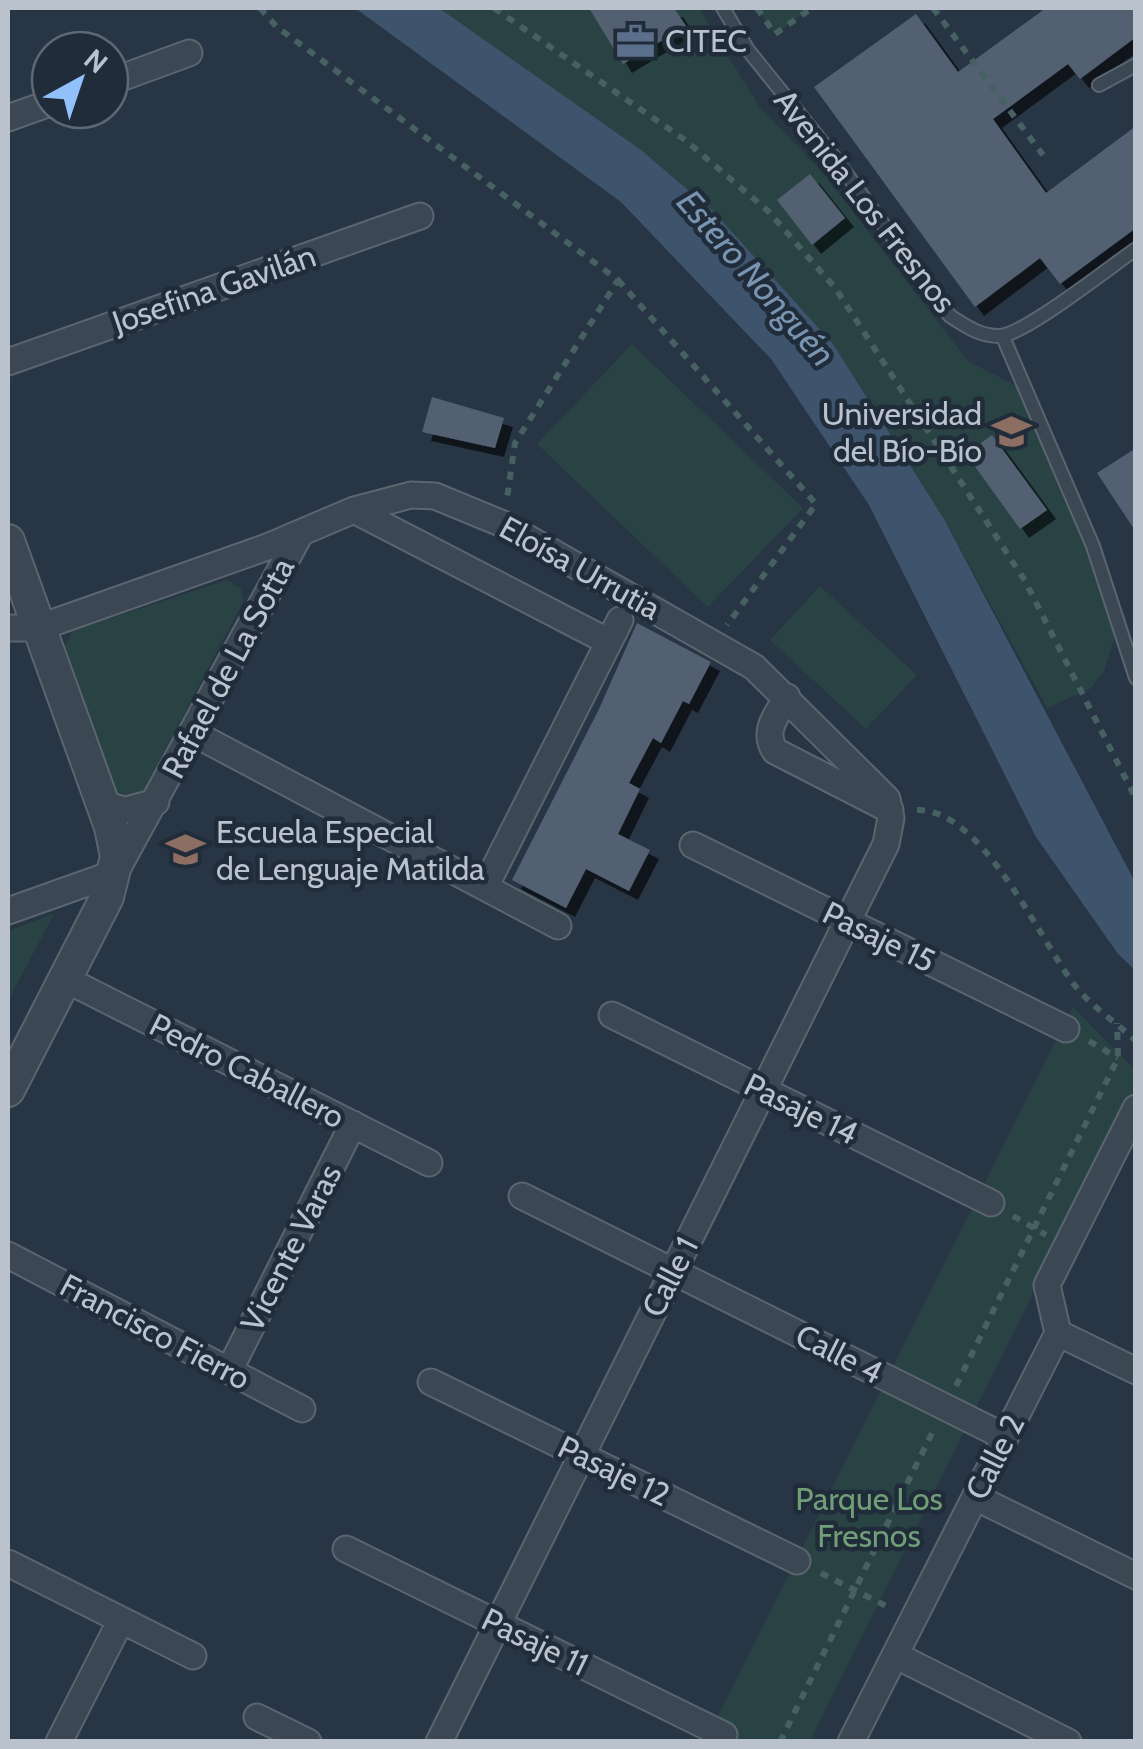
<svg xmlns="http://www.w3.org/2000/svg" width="1143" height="1749" viewBox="0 0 1143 1749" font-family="Cabin,sans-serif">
<defs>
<filter id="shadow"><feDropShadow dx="9" dy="9" stdDeviation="0" flood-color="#0009"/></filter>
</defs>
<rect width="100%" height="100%" fill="#273544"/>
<path fill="#294345" d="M439 8H699L759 106 824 174 968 361 1015 385 1108 581 1116 632 1104 672 1090 689 1047 708 944 519 833 344 714 212Z
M757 8H812L775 34Z
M632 344 803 508 708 607 537 444Z
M227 580 241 589 243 602 141 796 117 793 65 645 72 631Z
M820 586 917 675 866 729 770 640Z
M54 914 8 1001V931Z
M1073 1007 1135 1070V1088L810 1741 705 1742Z"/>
<path fill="#3d546c" d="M355 8H439L641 150 714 212 833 344 944 519 1135 882V970L1118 954 1036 837 869 505 771 359 621 202Z"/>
<path fill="#526071" filter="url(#shadow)" d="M589 8H674L686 26 623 64Z
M1046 8H1136V37L1080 79 1068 64 993 119 1046 193 1136 126V228L1060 284 1040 258 975 307 814 87 916 14 958 72Z
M810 174 845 218 812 245 777 200Z
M432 397 504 418 495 448 422 432Z
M992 435 1047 510 1020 529 966 454Z
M1136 448V532L1097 473Z
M637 623 711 662 689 704 683 701 661 743 653 738 629 783 640 789 618 834 650 850 629 891 586 869 566 908 512 880 599 709Z"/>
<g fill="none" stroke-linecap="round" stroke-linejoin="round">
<defs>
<path id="service" d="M723 8 748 50 834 157 950 316C966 326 979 336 999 336 1023 336 1111 266 1136 249
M1099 85 1136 65
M1003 337 1093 546 1136 678"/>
<path id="minor" d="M110 82 189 53
M8 118 50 103
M8 362 420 216
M354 510 609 642
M8 628H38L267 547 354 510 411 495 435 496 503 524 754 667 887 799 891 818 886 844 439 1742
M787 697C777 715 762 731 775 751L890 810
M193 733 558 926
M103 805 126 810 156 802
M693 845 1066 1029
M485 887 620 620
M8 911 115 873 300 534
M65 979 429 1163
M612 1015 991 1203
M522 1196 1005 1437
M8 1255 302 1409
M1058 1333 1047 1285 1136 1108
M1058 1333 1136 1371
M229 1371 353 1124
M431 1382 797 1561
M975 1497 1136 1576
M346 1549 724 1735
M8 1563 193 1656
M895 1655 1068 1742
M257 1717 308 1742
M59 1742 121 1620
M851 1742 1058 1333"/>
<path id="tertiary" d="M8 541 111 827 117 857 107 897 8 1090"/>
</defs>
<use href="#service" stroke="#5a6570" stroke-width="16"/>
<use href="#minor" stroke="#5a6570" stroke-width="29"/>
<use href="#tertiary" stroke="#5a6570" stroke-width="36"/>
<path stroke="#476061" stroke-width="6" stroke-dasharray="8 8" stroke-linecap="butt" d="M260 8 277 27 618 280 515 443 507 498
M494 8 685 140 768 211 836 289 1025 581 1136 799
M757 8 775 34 812 8
M933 8 1043 155
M618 280 816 504 727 625
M917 810C981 808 1038 936 1073 983 1090 1006 1115 1021 1136 1041
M1089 1041 1118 1058
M1013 1216 1046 1235
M956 1386 1118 1058 1117 1023
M821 1573 890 1608
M780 1742 934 1429"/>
<use href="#service" stroke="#3b4753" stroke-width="12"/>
<use href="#minor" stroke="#3b4753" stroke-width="25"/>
<use href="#tertiary" stroke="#3b4753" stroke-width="32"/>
</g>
<defs>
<symbol id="office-bare" viewBox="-9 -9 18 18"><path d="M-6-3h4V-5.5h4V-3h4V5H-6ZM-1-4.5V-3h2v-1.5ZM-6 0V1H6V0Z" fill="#5c6f8a" stroke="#202c39" stroke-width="2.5" paint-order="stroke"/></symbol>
<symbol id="university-bare" viewBox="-9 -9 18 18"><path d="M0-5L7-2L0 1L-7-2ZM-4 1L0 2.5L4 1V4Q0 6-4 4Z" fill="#8d6e63" stroke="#202c39" stroke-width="2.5" paint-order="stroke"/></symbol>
<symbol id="school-bare" viewBox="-9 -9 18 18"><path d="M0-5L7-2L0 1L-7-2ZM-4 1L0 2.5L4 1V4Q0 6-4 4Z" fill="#8d6e63" stroke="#202c39" stroke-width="2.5" paint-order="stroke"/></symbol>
</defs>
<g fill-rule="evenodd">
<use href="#office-bare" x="608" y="14" width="55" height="55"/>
<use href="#university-bare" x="984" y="404" width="55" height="55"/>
<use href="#school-bare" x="158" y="822" width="55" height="55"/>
</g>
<g text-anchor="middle" stroke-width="9" stroke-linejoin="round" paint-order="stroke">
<g font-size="32" fill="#b9c2cd" stroke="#202c39" text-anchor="start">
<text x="665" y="52">CITEC</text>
<text x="982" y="425" text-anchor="end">Universidad<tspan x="982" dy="37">del Bío-Bío</tspan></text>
<text x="216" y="843">Escuela Especial<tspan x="216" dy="37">de Lenguaje Matilda</tspan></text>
</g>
<g font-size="32" fill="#b9c2cd" stroke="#202c39">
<text transform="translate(865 201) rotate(52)" y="11">Avenida Los Fresnos</text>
<text transform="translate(214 289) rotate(-19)" y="11">Josefina Gavilán</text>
<text transform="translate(580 568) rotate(29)" y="11">Eloísa Urrutia</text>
<text transform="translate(228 668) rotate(-62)" y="11">Rafael de La Sotta</text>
<text transform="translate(879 937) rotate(26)" y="11">Pasaje 15</text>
<text transform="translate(247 1071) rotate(27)" y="11">Pedro Caballero</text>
<text transform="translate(801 1109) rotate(26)" y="11">Pasaje 14</text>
<text transform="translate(291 1248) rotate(-63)" y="11">Vicente Varas</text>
<text transform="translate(670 1277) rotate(-63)" y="11">Calle 1</text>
<text transform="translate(155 1332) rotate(28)" y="11">Francisco Fierro</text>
<text transform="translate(839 1354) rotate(27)" y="11">Calle 4</text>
<text transform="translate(995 1457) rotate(-63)" y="11">Calle 2</text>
<text transform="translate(614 1471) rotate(26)" y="11">Pasaje 12</text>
<text transform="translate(535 1642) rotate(26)" y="11">Pasaje 11</text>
</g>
<g font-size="32" fill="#6f9e77" stroke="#202c39">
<text x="869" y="1510">Parque Los<tspan x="869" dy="37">Fresnos</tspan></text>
</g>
<g font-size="35" font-style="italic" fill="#7994b0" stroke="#202c39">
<text transform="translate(756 278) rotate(49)" y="12">Estero Nonguén</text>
</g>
</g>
<rect width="1143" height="1749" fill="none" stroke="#b9c2cd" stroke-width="20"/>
<g transform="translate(80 80) rotate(40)"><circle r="48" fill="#202c39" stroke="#5d6874" stroke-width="2.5"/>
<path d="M0-8L18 38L0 25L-18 38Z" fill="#91c0fa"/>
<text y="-15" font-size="28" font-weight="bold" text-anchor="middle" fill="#b9c2cd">N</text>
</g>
</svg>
